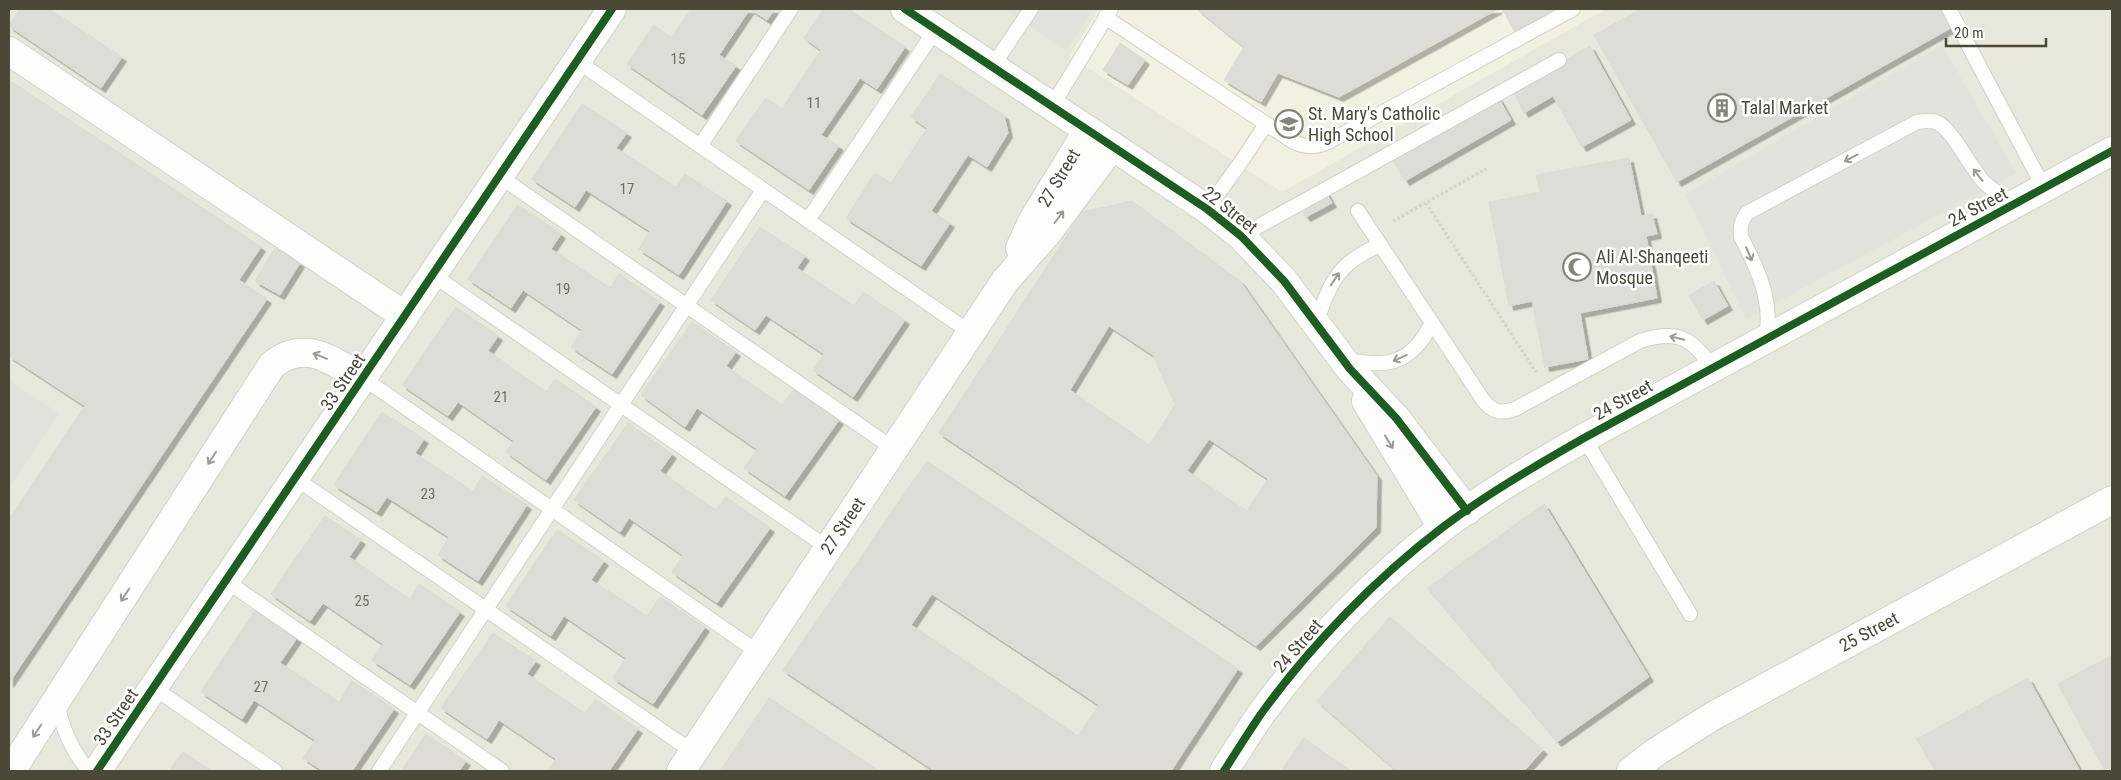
<svg xmlns="http://www.w3.org/2000/svg" width="2121" height="780" viewBox="0 0 2121 780" font-family="'Roboto Condensed',sans-serif">
<defs>
<filter id="shadow"><feDropShadow dx="4.5" dy="4.5" stdDeviation="0" flood-color="#0004"/></filter>
</defs>
<rect width="100%" height="100%" fill="#f4f3ee"/>
<path fill="#e8e7db" d="M9 9H2112V771H9Z"/>
<path fill="#f2f0e0" d="M1099 9H1606L1282 192 1069 56Z"/>
<path fill="#e3e2dc" d="M1004 9H1093L1066 50Z
M1942 45 2016 173 1746 319 1685 194Z
M9 380 59 413 9 490Z"/>
<path fill="#dedcd6" stroke="#dcdbd3" fill-rule="evenodd" filter="url(#shadow)" d="M20 9H50L122 57 101 88 9 26Z
M691 9H775L767 20 750 9 719 55 736 66 702 115 627 64 654 25 671 37Z
M823 9H848L905 47 877 89 860 78 821 135 839 146 809 190 736 141 766 98 782 109 821 50 804 38Z
M1197 9H1498L1339 97 1278 73 1261 102 1224 80 1244 47Z
M1502 9H1564L1516 34Z
M1641 9H1940L1951 28 1677 182 1594 35Z
M1120 43 1145 60 1128 85 1103 70Z
M1590 46 1631 120 1582 147 1553 96 1524 113 1513 90Z
M940 74 1004 115 1008 133 987 167 968 155 931 211 950 223 921 266 846 218 875 173 891 183 927 128 911 117Z
M9 80 261 247 239 280 267 299 9 683V519L85 406 9 356Z
M1498 97 1511 120 1405 181 1392 159Z
M582 104 627 133 616 148 676 187 685 174 727 201 679 275 639 249 650 231 586 190 575 207 532 179Z
M1629 158 1641 216 1652 214 1657 234 1646 236 1657 298 1580 313 1588 359 1545 367 1532 301 1509 306 1489 202 1540 192 1536 175Z
M1323 187 1332 203 1306 217 1297 202Z
M1132 201 1240 281 1377 476 1376 528 1256 646 939 433 1082 212ZM1109 326 1153 355 1175 405 1149 445 1070 390ZM1209 439 1268 479 1247 511 1187 471Z
M518 205 561 234 551 249 610 288 619 274 660 302 612 374 571 347 582 330 523 290 511 308 468 279Z
M760 227 805 256 797 268 854 306 863 292 905 320 853 397 813 370 824 354 766 315 755 330 711 300Z
M275 248 300 263 280 295 255 281Z
M1714 281 1728 306 1703 320 1689 295Z
M456 307 498 336 488 351 546 392 555 379 596 407 546 480 506 452 514 441 458 402 448 416 402 385Z
M692 322 736 352 726 366 782 405 794 389 839 420 785 496 744 468 757 449 697 408 685 427 641 395Z
M382 412 424 439 415 453 473 491 482 476 527 505 478 581 438 555 449 537 387 497 377 512 334 485Z
M628 423 672 454 660 471 716 510 726 497 770 528 717 603 672 572 683 555 629 518 620 532 574 500Z
M927 461 1238 669 1171 771H935L783 670ZM932 594 1099 705 1078 736 911 625Z
M1544 504 1649 677 1557 742 1427 588Z
M325 516 361 540 349 557 410 599 419 584 460 612 410 685 372 660 383 644 323 603 310 621 271 594Z
M557 530 604 561 591 580 647 616 660 597 705 627 653 704 613 678 626 658 564 616 551 636 506 606Z
M255 611 297 638 280 663 339 702 352 681 394 709 352 771H323L303 758 315 740 254 700 242 719 201 692Z
M1390 617 1543 750 1524 771H1397L1317 701Z
M493 633 536 661 527 674 585 713 595 699 638 729 609 771H548L556 759 499 720 487 739 441 708Z
M2112 655V771H2105L2058 684Z
M2028 678 2080 771H1935L1917 739Z
M769 698 879 771H720Z
M426 734 466 761 459 771H401Z
M1304 738 1351 771H1281Z
M183 752 212 771H169Z"/>
<g fill="none" stroke-linecap="round" stroke-linejoin="round">
<defs>
<path id="service" d="M1949 9 2044 188
M1105 17 1292 141C1306 148 1316 148 1330 141L1573 9
M577 61 971 333
M992 67 1031 9
M1052 106 1111 9
M700 146 791 9
M499 176 894 449
M1207 209 1241 162 1266 124
M1358 211 1483 400C1492 412 1501 414 1515 409L1640 341C1676 330 1692 336 1712 368
M808 220 936 29
M1241 236 1559 60
M433 275 828 548
M1316 323C1331 282 1337 263 1380 245
M1766 339C1773 301 1758 269 1741 237 1740 227 1741 221 1747 213L1917 122C1924 121 1930 120 1936 122 1953 129 1970 168 1984 182 1994 192 2004 198 2017 203
M1346 360C1389 368 1411 364 1432 323
M363 378 759 653
M1584 438 1690 614
M295 478 693 752
M226 581 502 771
M154 688 275 771
M57 702C62 729 72 751 89 771
M379 771 763 190"/>
<path id="minor" d="M905 9 1207 209 1241 236 1284 281 1350 369 1396 418 1467 511
M9 51 405 316
M1020 248 1033 220 1088 130
M1366 401 1442 527
M11 771 272 365C306 338 331 361 363 378
M97 771 612 9
M681 771 1005 281 1049 231 1112 146
M1224 771C1236 752 1248 733 1261 714 1310 646 1376 578 1443 527 1487 494 1535 466 1584 438L2112 151
M1631 771 1656 752 1713 716 2112 500"/>
</defs>
<use href="#service" stroke="#d2d1cb" stroke-width="16"/>
<use href="#minor" stroke="#d2d1cb" stroke-width="30"/>
<path stroke="#d4d3cc" stroke-width="3" stroke-dasharray="2.5 2.5" stroke-linecap="butt" d="M1426 203 1536 372
M1393 221 1486 169"/>
<use href="#service" stroke="#fdfdfc" stroke-width="14"/>
<use href="#minor" stroke="#fdfdfc" stroke-width="28"/>
<defs>
<path id="cycleway" d="M905 9 1207 209 1241 236 1284 281 1350 369 1396 418 1467 511
M97 771 612 9
M1224 771C1236 752 1248 733 1261 714 1310 646 1376 578 1443 527 1487 494 1535 466 1584 438L2112 151"/>
</defs>
<use href="#cycleway" stroke="#fff" stroke-width="11"/>
<use href="#cycleway" stroke="#1b5e20" stroke-width="8"/>
</g>
<defs><path id="oneway-shaft" d="M-6 0H5M1.5-3L5.5 0L1.5 3" fill="none" stroke-width="1.6" stroke-linecap="round" stroke-linejoin="round" transform="scale(1.25)"/></defs>
<g stroke="#9c9990">
<use href="#oneway-shaft" transform="translate(1851 158) rotate(152)"/>
<use href="#oneway-shaft" transform="translate(1978 175) rotate(-128)"/>
<use href="#oneway-shaft" transform="translate(1059 217) rotate(-53)"/>
<use href="#oneway-shaft" transform="translate(1749 254) rotate(67)"/>
<use href="#oneway-shaft" transform="translate(1335 279) rotate(-56)"/>
<use href="#oneway-shaft" transform="translate(1677 338) rotate(-167)"/>
<use href="#oneway-shaft" transform="translate(320 356) rotate(-158)"/>
<use href="#oneway-shaft" transform="translate(1400 358) rotate(156)"/>
<use href="#oneway-shaft" transform="translate(1389 442) rotate(58)"/>
<use href="#oneway-shaft" transform="translate(212 458) rotate(123)"/>
<use href="#oneway-shaft" transform="translate(125 595) rotate(123)"/>
<use href="#oneway-shaft" transform="translate(37 731) rotate(123)"/>
</g>
<defs>
<symbol id="building-ring" viewBox="-11 -11 22 22"><circle r="9.5" fill="#fff" stroke="#878478" stroke-width="1.5"/><path d="M-4-6H4V6H1V3H-1V6H-4ZM-2.5-4.3h1.7v1.8h-1.7ZM.8-4.3h1.7v1.8H.8ZM-2.5-1h1.7V.8h-1.7ZM.8-1h1.7V.8H.8Z" fill="#878478"/></symbol>
<symbol id="school-ring" viewBox="-11 -11 22 22"><circle r="9.5" fill="#fff" stroke="#878478" stroke-width="1.5"/><path d="M0-5L7-2L0 1L-7-2ZM-4 1L0 2.5L4 1V4Q0 6-4 4Z" fill="#878478"/></symbol>
<symbol id="mosque-ring" viewBox="-11 -11 22 22"><circle r="9.5" fill="#fff" stroke="#878478" stroke-width="1.5"/><path d="M3.5-4.9A6 6 0 1 0 3.5 4.9A5 5 0 1 1 3.5-4.9Z" fill="#878478"/></symbol>
</defs>
<g fill-rule="evenodd">
<use href="#building-ring" x="1706" y="92" width="32" height="32"/>
<use href="#school-ring" x="1273" y="108" width="32" height="32"/>
<use href="#mosque-ring" x="1561" y="251" width="32" height="32"/>
</g>
<g text-anchor="middle" stroke-width="5" stroke-linejoin="round" paint-order="stroke">
<g font-size="15" fill="#716e60">
<text x="678" y="64">15</text>
<text x="814" y="108">11</text>
<text x="627" y="194">17</text>
<text x="563" y="294">19</text>
<text x="501" y="402">21</text>
<text x="428" y="499">23</text>
<text x="362" y="606">25</text>
<text x="261" y="692">27</text>
</g>
<g font-size="18" fill="#4c4838" stroke="#fff" text-anchor="start">
<text x="1741" y="114">Talal Market</text>
<text x="1308" y="120">St. Mary's Catholic<tspan x="1308" dy="21">High School</tspan></text>
<text x="1596" y="263">Ali Al-Shanqeeti<tspan x="1596" dy="21">Mosque</tspan></text>
</g>
<g font-size="18" fill="#4c4838" stroke="#fff">
<text transform="translate(1059 178) rotate(-59)" y="6">27 Street</text>
<text transform="translate(1978 207) rotate(-28)" y="6">24 Street</text>
<text transform="translate(1230 210) rotate(38)" y="6">22 Street</text>
<text transform="translate(343 382) rotate(-56)" y="6">33 Street</text>
<text transform="translate(1623 400) rotate(-29)" y="6">24 Street</text>
<text transform="translate(843 526) rotate(-56)" y="6">27 Street</text>
<text transform="translate(1869 632) rotate(-28)" y="6">25 Street</text>
<text transform="translate(1298 646) rotate(-49)" y="6">24 Street</text>
<text transform="translate(116 717) rotate(-56)" y="6">33 Street</text>
</g>
</g>
<rect width="2121" height="780" fill="none" stroke="#4c4838" stroke-width="20"/>
<path d="M1946 38v8h100v-8" fill="none" stroke="#4c4838" stroke-width="2.5"/>
<text x="1954" y="38" font-size="15" fill="#4c4838" stroke="#ffffff" stroke-width="4" paint-order="stroke">20 m</text>
</svg>
